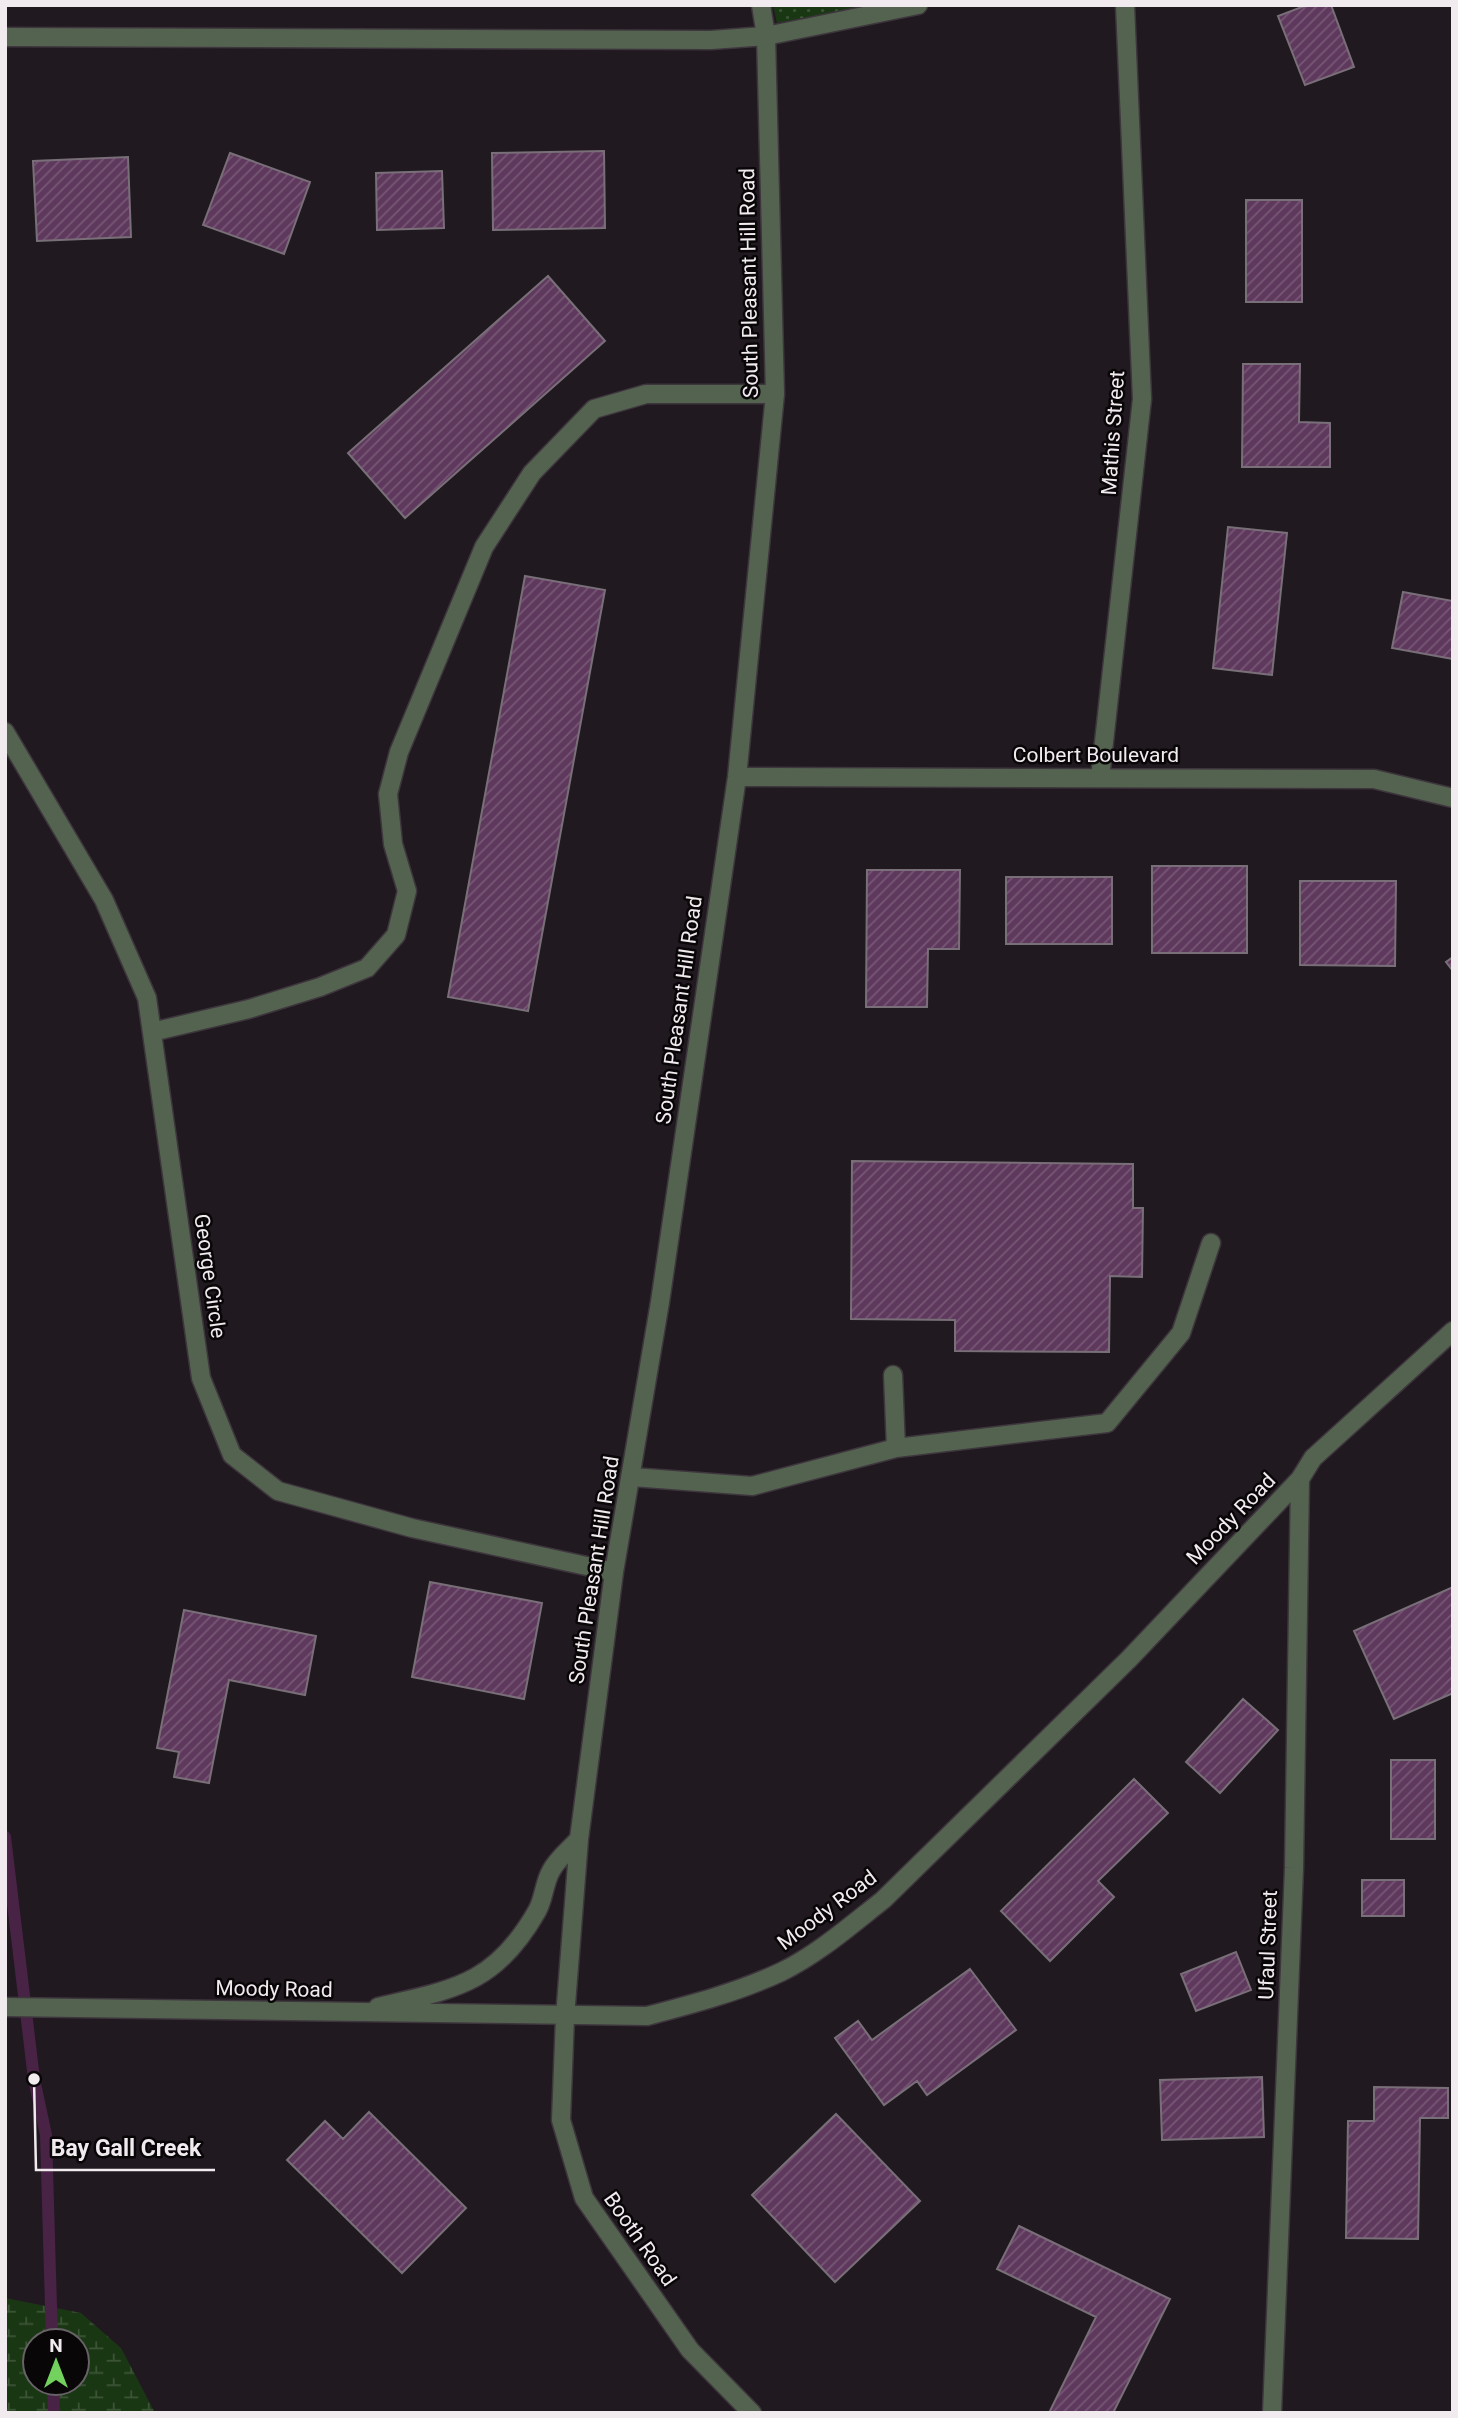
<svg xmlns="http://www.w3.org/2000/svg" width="1458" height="2418" viewBox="0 0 1458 2418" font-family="Roboto,sans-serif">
<defs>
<pattern id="wetland-marsh" width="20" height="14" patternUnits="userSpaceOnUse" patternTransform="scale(1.75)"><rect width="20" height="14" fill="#1a3714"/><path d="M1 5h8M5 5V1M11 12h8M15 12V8" fill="none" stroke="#3c5436"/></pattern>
<pattern id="park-dots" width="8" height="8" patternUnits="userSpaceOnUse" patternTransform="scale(1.75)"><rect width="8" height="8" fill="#1a3714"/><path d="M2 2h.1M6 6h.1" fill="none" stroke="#3c5436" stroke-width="1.8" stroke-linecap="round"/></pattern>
<pattern id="building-hatch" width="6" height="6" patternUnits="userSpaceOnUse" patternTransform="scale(1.75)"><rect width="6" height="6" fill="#5f395d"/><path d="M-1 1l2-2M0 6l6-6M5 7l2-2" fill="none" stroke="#765675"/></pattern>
</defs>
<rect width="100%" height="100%" fill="#211920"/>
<path fill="url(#wetland-marsh)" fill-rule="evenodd" d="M5 2298 81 2313 121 2348 155 2413H5ZM35 2341H77V2383H35Z"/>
<path fill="url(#park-dots)" d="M773 5H874L777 23Z"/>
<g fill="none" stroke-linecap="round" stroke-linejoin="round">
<path stroke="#482346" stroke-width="12" d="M5 1837 34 2079 46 2135 52 2341
M53 2383 54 2413"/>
</g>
<path fill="url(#building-hatch)" stroke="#796f78" stroke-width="2" d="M1307 5H1331L1354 67 1305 85 1278 16Z
M604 151 605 228 493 230 492 153Z
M230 153 310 182 284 254 203 225Z
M128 157 131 237 37 241 33 161Z
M442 171 444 228 377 230 376 173Z
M1246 200H1302V302H1246Z
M548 276 605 341 405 518 348 453Z
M1243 364H1300L1299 422 1330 423V467H1242Z
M1228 527 1287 533 1272 675 1213 668Z
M525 576 605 590 528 1011 448 997Z
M1403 592 1453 601V659L1392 648Z
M1152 866H1247V953H1152Z
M867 870H960L959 949H928L927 1007H866Z
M1006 877H1112V944H1006Z
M1300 881H1396L1395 966 1300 965Z
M1453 957V971L1446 962Z
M852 1161 1133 1164V1208H1143L1142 1277 1110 1276 1109 1352 955 1351V1320L851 1319Z
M430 1582 542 1603 524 1699 412 1677Z
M1453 1587V1693L1394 1719 1354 1631Z
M184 1610 316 1636 305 1695 229 1680 209 1783 174 1777 179 1752 157 1748Z
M1243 1699 1278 1730 1220 1793 1186 1762Z
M1391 1760H1435V1839H1391Z
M1134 1779 1168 1813 1098 1881 1114 1897 1050 1961 1001 1911Z
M1362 1880H1404V1916H1362Z
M1236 1952 1251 1990 1196 2011 1181 1974Z
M970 1969 1016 2030 927 2095 917 2081 884 2105 835 2038 858 2021 872 2040Z
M1262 2077 1264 2137 1162 2140 1160 2080Z
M1374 2087 1448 2088V2118H1420L1418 2239 1346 2238 1348 2121H1374Z
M369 2112 466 2208 402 2273 287 2160 325 2121 343 2139Z
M836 2114 920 2201 835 2282 752 2195Z
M1019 2226 1170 2299 1113 2413H1049L1096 2317 997 2269Z"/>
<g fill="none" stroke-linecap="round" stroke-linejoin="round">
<defs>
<path id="minor" d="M5 37 711 40 766 36 918 5
M5 732 104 900 147 998 201 1378 232 1455 278 1491 412 1528 614 1572
M737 777 1374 779 1453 798
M1100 778 1142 399 1125 5
M152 1032 249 1009 320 987 367 968 396 935 407 891 393 844 388 794 399 752 484 547 532 473 594 409 646 394H775
M893 1375 896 1448
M632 1477 752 1486 896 1448 1107 1423 1181 1333 1211 1243
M5 2007 647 2016C693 2004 738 1992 781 1972 818 1954 851 1925 883 1900L1129 1659 1300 1479 1313 1458 1453 1331
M378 2007C454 1989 495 1985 537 1911 544 1899 544 1883 551 1871 557 1859 570 1849 579 1839
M752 2413 690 2350 584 2198 561 2120 565 2017 579 1839 614 1572 660 1302 737 777 775 394 766 36 761 5
M1272 2413 1294 1868 1300 1479"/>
</defs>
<use href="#minor" stroke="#3e363d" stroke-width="21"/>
<use href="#minor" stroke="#546350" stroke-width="18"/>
</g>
<g text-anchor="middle" stroke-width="5" stroke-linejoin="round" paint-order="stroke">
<g font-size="21" fill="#f1ebf0" stroke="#090608">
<text transform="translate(749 283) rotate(-91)" y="7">South Pleasant Hill Road</text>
<text transform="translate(1113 433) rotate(-86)" y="7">Mathis Street</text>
<text x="1096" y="762">Colbert Boulevard</text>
<text transform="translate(679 1010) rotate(-82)" y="7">South Pleasant Hill Road</text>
<text transform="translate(210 1276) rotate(82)" y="7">George Circle</text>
<text transform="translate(1231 1519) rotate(-46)" y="7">Moody Road</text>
<text transform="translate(594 1570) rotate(-81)" y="7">South Pleasant Hill Road</text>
<text transform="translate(827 1910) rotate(-37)" y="7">Moody Road</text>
<text transform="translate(1268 1945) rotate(-88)" y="7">Ufaul Street</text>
<text transform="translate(274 1989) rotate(1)" y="7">Moody Road</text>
<text transform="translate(640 2239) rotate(55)" y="7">Booth Road</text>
</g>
</g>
<path fill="none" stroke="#f1ebf0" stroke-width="2.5" d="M34 2079L36 2170H215"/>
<circle fill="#f1ebf0" stroke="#090608" stroke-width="2.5" cx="34" cy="2079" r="7"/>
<g font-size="23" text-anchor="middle" font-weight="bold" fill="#f1ebf0" stroke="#090608" stroke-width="5" stroke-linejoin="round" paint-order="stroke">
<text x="126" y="2156">Bay Gall Creek</text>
</g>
<rect width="1458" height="2418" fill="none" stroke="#f1ebf0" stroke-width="14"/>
<g transform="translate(56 2362)"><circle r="33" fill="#090608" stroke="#666265" stroke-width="2"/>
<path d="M0-5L12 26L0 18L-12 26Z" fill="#73d25d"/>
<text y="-10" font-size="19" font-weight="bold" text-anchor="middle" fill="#f1ebf0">N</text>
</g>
</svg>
